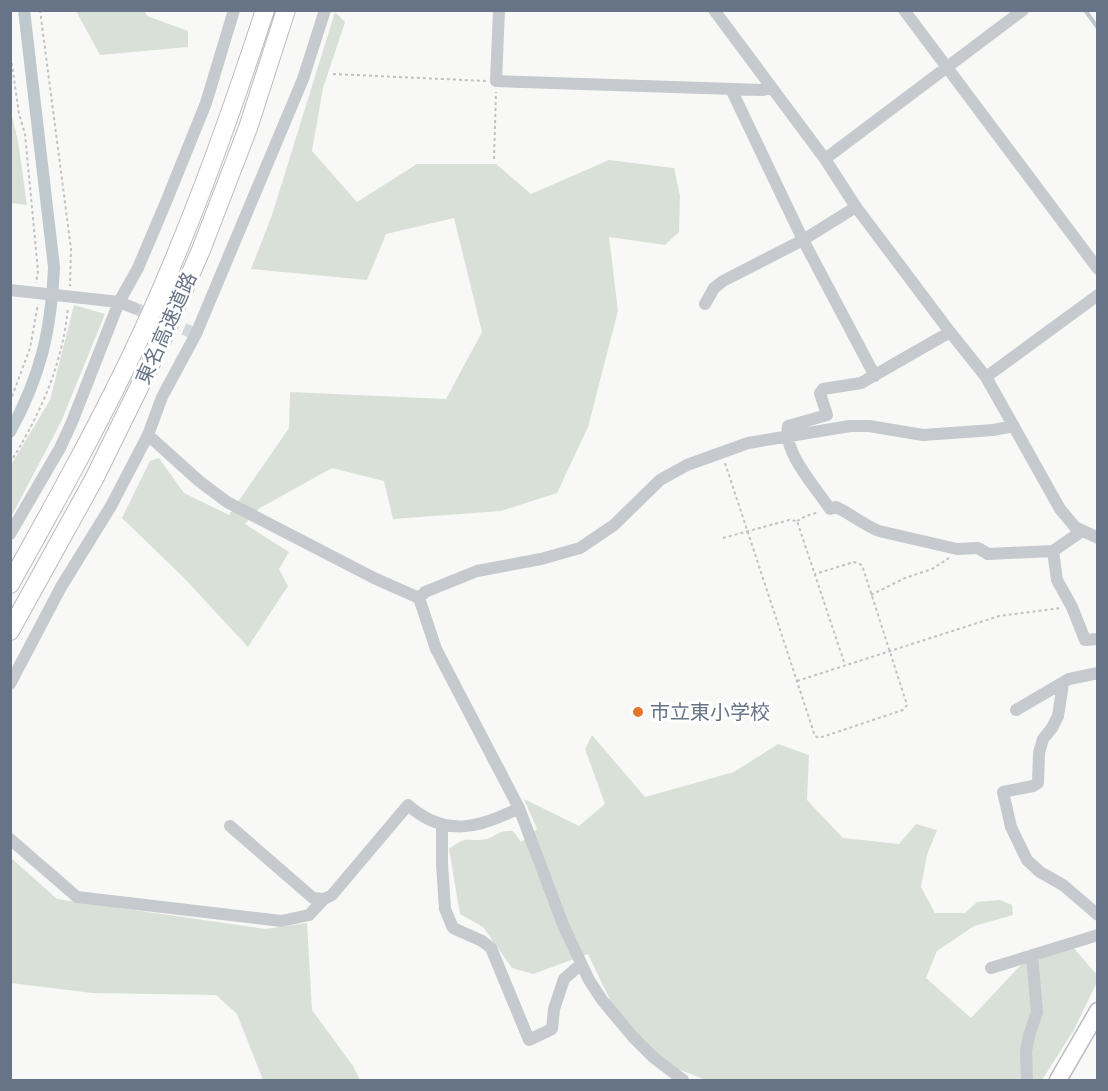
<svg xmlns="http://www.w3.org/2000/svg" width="1108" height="1091" viewBox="0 0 1108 1091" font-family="'Nunito Sans','Noto Sans JP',sans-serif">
<rect width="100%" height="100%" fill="#f8f9f6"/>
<path fill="#d9e0d7" d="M76 11H145L147 16 188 31V47L100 55Z
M335 12 345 22 323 88 312 151 357 202 417 164H496L531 194 609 160 674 168 680 196 679 232 665 245 609 237 618 311 588 427 557 493 501 511 393 519 384 481 332 468 260 508 245 524 289 552 279 569 288 586 248 647 184 578 122 518 150 461 159 458 184 493 229 515 289 428 290 392 446 399 482 332 454 218 386 234 367 280 251 269 272 215Z
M10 108 18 141 27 205 11 203Z
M74 305 105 314 61 422 11 517V465L50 400Z
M592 735 645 797 734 772 778 744 809 755 807 800 843 838 899 844 916 824 937 830 927 855 921 887 935 913H965L977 902 1000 900 1012 905 1013 915 974 926 937 951 926 978 971 1018 1020 966 1066 939 1097 975V982L1074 1030 1042 1080H706L667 1065 632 1040 610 1000 588 954 533 974 512 968 483 927 460 914 449 849C469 834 466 843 486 839 498 836 496 830 513 831L521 842 537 829 524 799 579 826 605 804 585 749Z
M10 857 57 899 266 929 307 923 312 1010 353 1066 360 1080H263L237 1014 216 995 92 993 11 983Z"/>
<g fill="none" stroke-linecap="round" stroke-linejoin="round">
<path stroke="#bfc8cd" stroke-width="4" d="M1085 10 1098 28"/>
<path stroke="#bfc8cd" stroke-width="12" d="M10 432C41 375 51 331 54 267L24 10"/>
<path stroke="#d4d8da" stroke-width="12" stroke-dasharray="12 6" stroke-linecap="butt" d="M134 308 196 334"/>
<defs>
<path id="major" d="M1058 1080 1098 1011"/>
<path id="highway" d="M10 584C53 507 96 430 134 350 186 240 227 126 265 10
M10 631 94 479 156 353 201 250 248 128 286 10"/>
</defs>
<use href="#major" stroke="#b9bcc1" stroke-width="19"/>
<use href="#highway" stroke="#b9bbbf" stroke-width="20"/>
<path stroke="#c0c1c4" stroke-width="2" stroke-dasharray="3 3" stroke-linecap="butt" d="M40 10 71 249 70 286
M10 51 19 114 25 134 38 271 36 283
M333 74 486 81
M494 159 496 92
M10 402 30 348 38 304
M10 463C40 415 63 364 68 307
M725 463 815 736 819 738 903 710 907 705 862 565 854 562 815 574
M797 521 806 516 819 512
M723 538 789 520 797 521 845 665
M871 595 905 578 932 569 949 558
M797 681 999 616 1061 608"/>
<path stroke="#c6c9cd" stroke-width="12" d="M499 10 496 81 763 90 772 88
M714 10 825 159 856 207 950 332 986 377 1060 509 1075 527 1098 538
M904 10 1098 269
M731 89 803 240 875 376
M825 159 1023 10
M10 290 119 302 134 308
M705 304 714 288 723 281 803 240 856 207
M950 332 861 383 823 389 820 393 827 415 788 426C783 453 815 486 830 509L836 507C851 514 864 525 879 531L957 549 978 548 988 554 1053 551 1082 531
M986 377 1098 295
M148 435 199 481 227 502 374 578 419 598 436 649 519 808 564 927 589 980 602 1000 633 1037 653 1057 683 1080
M10 534 60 448 72 422 119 302 138 268 166 202 206 103 234 10
M1053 551 1057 580 1072 607 1085 640 1098 639
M419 598 425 592 477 571 541 559 580 548 614 525 660 480 687 465 748 443 850 426H869L923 435 993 430 1014 426
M10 684 61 587 111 506 148 435 162 397 196 334 303 79 325 10
M1063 684 1058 716 1052 728 1043 739 1039 753 1038 783 1033 786 1003 792 1011 827 1027 860 1040 872 1063 885 1098 915
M1016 710 1069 679 1098 673
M442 824V864L445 909 453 928 482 941 491 948 529 1040 552 1029 554 1009 564 979 581 964
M230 826 313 898 324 899 332 895 408 805C445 838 480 828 519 808
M10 839 77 897 281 921 309 915 324 899
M991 968 1098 935
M1027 1080 1026 1051 1029 1036 1037 1012 1032 955"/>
<use href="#major" stroke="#fff" stroke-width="16"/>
<use href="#highway" stroke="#fff" stroke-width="18"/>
</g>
<circle fill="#e4762b" stroke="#fff" stroke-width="2" cx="638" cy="712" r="6"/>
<g text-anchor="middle" stroke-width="6" stroke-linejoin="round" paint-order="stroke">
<g font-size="20" fill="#677487" stroke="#fff">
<text transform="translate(166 328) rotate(-66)" y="7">東名高速道路</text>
</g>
<g font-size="20" fill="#677487" stroke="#fff" text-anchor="start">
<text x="650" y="719">市立東小学校</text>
</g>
</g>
<rect width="1108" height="1091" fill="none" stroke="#677487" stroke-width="24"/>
</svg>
